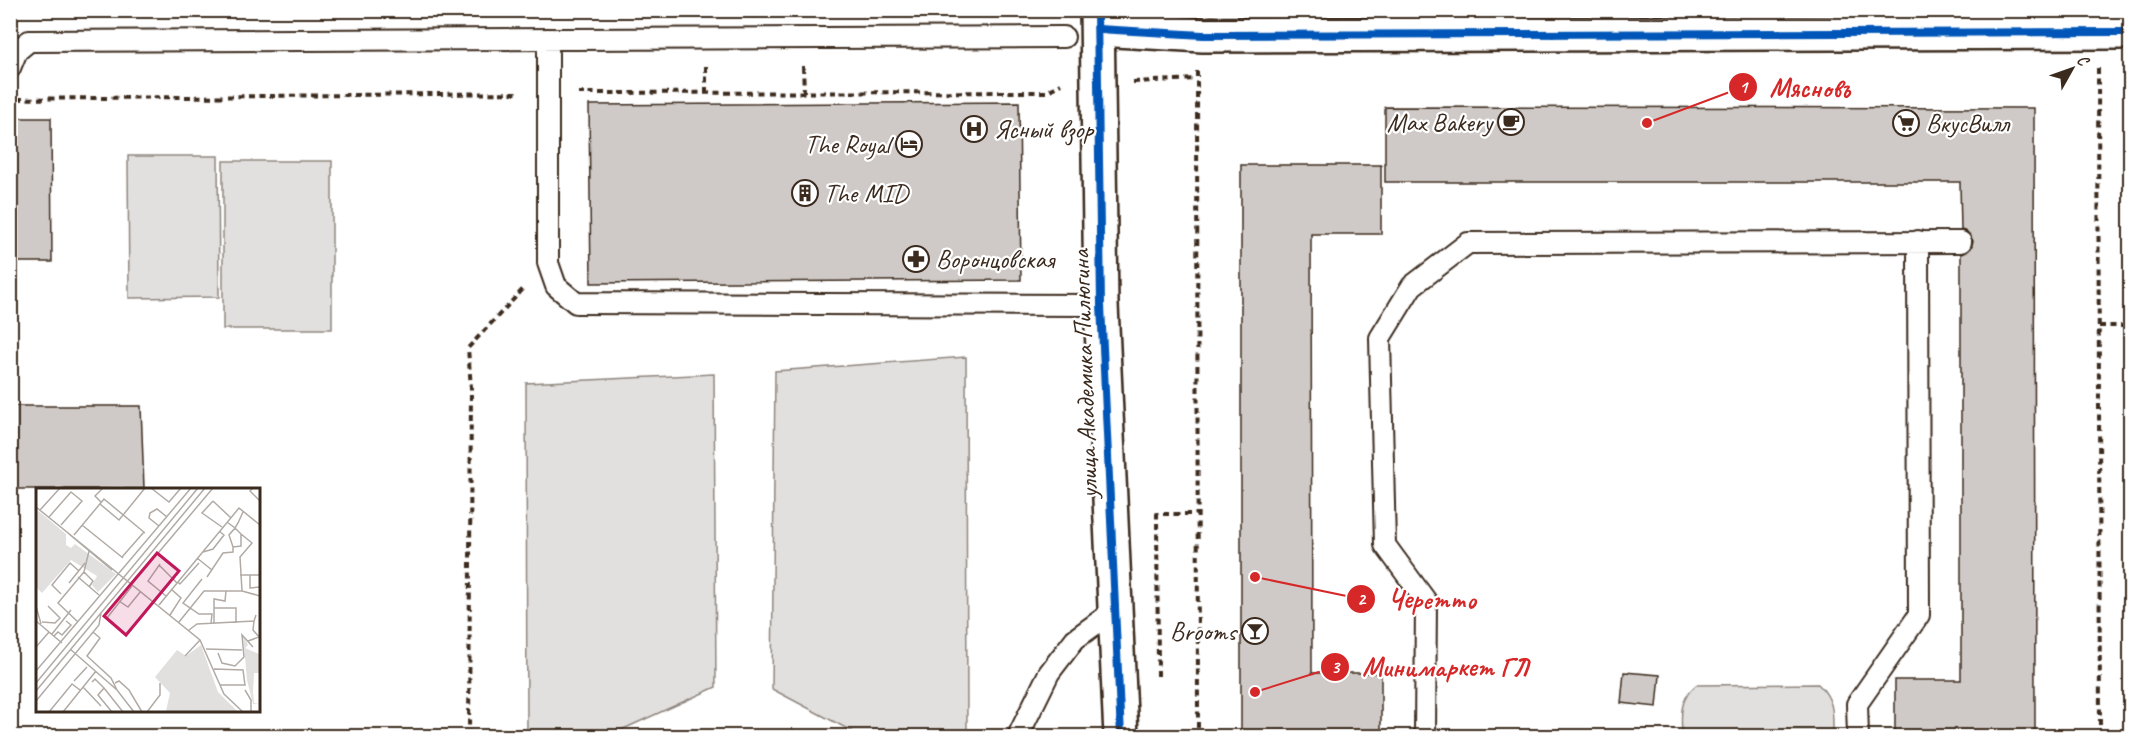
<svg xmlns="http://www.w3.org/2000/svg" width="2141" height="747" viewBox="0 0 2141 747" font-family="Caveat,sans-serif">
<rect width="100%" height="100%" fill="#fff"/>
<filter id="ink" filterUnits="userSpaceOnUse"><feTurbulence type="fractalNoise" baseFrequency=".0167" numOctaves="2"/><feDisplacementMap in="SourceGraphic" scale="12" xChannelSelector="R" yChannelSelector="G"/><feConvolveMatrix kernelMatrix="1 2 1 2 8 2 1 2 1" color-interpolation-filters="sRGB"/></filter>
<g filter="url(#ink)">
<path fill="#e2e0de" stroke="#8e857e" stroke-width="1.5" d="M2130 10V13L1221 17 1189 11Z
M128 156H218L219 297 129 298Z
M223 161H332V329H223Z
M966 357 967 736H861L772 689 775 371Z
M714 374 716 687 608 736H527L526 383Z
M1818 684C1835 700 1833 715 1833 736H1682C1681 716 1679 699 1696 685Z"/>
<path fill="#cfcac7" stroke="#3b2a1e" stroke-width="1.5" d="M1019 102 1021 280 591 283 589 105Z
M1385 107 2034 108 2035 736H1895V680H1961V254L1971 248 1973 241 1967 232 1961 230 1960 182H1385Z
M10 118H51L52 262H10Z
M1241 165H1381V234H1311L1312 673H1381V736H1241Z
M10 406H141L144 489H10Z
M1624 672 1660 675 1657 707 1621 703Z"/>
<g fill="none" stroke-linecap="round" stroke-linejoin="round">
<defs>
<path id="lane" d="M548 39V263L556 286 576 303 1101 305
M10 68 17 51 29 41 1064 37
M1018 736 1049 673 1075 639 1115 610
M1425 736 1426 601 1385 545 1380 338 1412 286 1468 243 1961 242
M1858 736 1857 704 1919 615 1918 241"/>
<path id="secondary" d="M1097 10 1101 305 1121 736
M1098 29 1203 35 2130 32"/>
</defs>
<use href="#lane" stroke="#3b2a1e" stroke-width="24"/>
<use href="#secondary" stroke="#3b2a1e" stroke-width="38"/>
<path stroke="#3b2a1e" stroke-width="4" stroke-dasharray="6 4.5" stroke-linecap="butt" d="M706 66V92
M803 66 804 92
M2098 68 2100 736
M1197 71 1198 736
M1133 82 1195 79
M578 93 1046 92 1061 84
M17 99 520 93
M2099 326H2130
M1158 676 1157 514H1198
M469 736 471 388 468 348 525 287"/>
<use href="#lane" stroke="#fff" stroke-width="20"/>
<use href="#secondary" stroke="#fff" stroke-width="33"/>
<defs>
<path id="cycleway" d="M1097 10 1101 305 1121 736
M1098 29 1203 35 2130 32"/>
</defs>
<use href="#cycleway" stroke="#fff" stroke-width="11"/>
<use href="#cycleway" stroke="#0057b8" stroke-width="8"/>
</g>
</g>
<defs>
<symbol id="cafe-ring" viewBox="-11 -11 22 22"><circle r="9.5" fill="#fff" stroke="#3b2a1e" stroke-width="1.5"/><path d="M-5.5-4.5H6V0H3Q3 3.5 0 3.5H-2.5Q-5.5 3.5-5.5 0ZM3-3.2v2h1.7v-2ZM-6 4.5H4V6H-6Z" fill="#3b2a1e"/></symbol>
<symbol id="supermarket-ring" viewBox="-11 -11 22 22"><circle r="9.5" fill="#fff" stroke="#3b2a1e" stroke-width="1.5"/><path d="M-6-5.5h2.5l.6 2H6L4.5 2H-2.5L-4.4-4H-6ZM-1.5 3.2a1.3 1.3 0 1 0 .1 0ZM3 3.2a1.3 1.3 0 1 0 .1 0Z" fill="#3b2a1e"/></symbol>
<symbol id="hospital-ring" viewBox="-11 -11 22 22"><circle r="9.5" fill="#fff" stroke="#3b2a1e" stroke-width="1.5"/><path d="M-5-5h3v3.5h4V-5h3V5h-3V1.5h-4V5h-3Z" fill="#3b2a1e"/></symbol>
<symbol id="hotel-ring" viewBox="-11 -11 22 22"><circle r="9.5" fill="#fff" stroke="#3b2a1e" stroke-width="1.5"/><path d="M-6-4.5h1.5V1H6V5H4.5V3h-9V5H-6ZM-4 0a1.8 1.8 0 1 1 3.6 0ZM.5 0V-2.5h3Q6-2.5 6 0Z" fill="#3b2a1e"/></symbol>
<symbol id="building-ring" viewBox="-11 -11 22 22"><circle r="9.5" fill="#fff" stroke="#3b2a1e" stroke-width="1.5"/><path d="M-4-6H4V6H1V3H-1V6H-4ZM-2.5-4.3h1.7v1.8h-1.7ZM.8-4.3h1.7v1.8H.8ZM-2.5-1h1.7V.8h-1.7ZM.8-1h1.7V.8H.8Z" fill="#3b2a1e"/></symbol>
<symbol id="pharmacy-ring" viewBox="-11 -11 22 22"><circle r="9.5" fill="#fff" stroke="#3b2a1e" stroke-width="1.5"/><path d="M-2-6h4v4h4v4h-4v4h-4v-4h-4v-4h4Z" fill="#3b2a1e"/></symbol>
<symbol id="bar-ring" viewBox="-11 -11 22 22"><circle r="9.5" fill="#fff" stroke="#3b2a1e" stroke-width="1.5"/><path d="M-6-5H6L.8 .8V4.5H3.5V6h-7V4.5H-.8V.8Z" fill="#3b2a1e"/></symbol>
</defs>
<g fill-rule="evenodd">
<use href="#cafe-ring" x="1496" y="107" width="30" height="30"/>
<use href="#supermarket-ring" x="1891" y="108" width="30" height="30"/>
<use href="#hospital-ring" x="959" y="114" width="30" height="30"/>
<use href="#hotel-ring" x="894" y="129" width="30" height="30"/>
<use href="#building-ring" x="790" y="178" width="30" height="30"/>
<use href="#pharmacy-ring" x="901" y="244" width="30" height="30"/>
<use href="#bar-ring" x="1240" y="616" width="30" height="30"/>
</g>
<g text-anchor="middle" stroke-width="4.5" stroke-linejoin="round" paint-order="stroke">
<g font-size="26" fill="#3b2a1e" stroke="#fff" text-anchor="start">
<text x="1492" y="131" text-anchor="end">Max Bakery</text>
<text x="1926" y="132">ВкусВилл</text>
<text x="994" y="138">Ясный взор</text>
<text x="890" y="153" text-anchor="end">The Royal</text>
<text x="824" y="202">The MID</text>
<text x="936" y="268">Воронцовская</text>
<text x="1236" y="640" text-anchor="end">Brooms</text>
</g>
<g font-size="26" fill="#3b2a1e" stroke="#fff">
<text transform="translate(1084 374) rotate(-92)" y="9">улица Академика Пилюгина</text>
</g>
</g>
<g transform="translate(36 488)">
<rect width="224" height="224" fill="#fff"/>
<path d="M0 21 30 46V57L35 60 39 56 80 86 62 104 56 97 61 88 35 72 6 105 0 99ZM207 147 212 157 209 160 223 166V185H218L217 204 218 215 223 216H217L211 192ZM165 157 182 204 201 223H130L134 205 119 189 141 162 150 168Z" fill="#e2e0de"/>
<path fill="none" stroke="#b1aaa5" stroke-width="1.5" d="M115 0 133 14 145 0M217 0 214 3 224 13M177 13 166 25 186 39M177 13 195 30M65 14 59 8 67 0M64 16 83 32 109 0M0 19 164 152 188 206 207 224M4 22 24 0M13 29 35 4 46 13 25 37M191 34 199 40 205 46V58L197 59 193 47 199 40 202 35 207 24M46 37 87 70M123 38 113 30 114 25 121 21 131 29M33 46 76 82M38 47 68 11 109 45M167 64 177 61 188 47 183 43M86 69 108 44M161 70 176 82M124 76 112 93 130 108M123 77 141 95M48 84 57 93 53 99M204 87H224M214 87V100L224 99M42 89 63 107M171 89 187 65 197 64V59M166 91 147 115 163 126H176L175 135M142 94 144 96 163 75M33 95 49 75M96 96 177 0M206 103 224 108M25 106 16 97 34 75 43 83M83 113 92 119 105 103M123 117 203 20 224 37M0 118 5 136M178 120H200V135M134 127 145 110 135 101M71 130 96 98M0 133 26 155M6 134 19 135 24 130 12 118M42 134 22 115 48 84 53 63M143 134 168 103H206L204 69 216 55 205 46M178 135V111L189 113 190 103M153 142 161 136 218 133 220 127M57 144 64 150 51 168 75 190 81 202M16 146 35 122M18 148 22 144 26 147 35 137 30 133M212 153 223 149 217 142 218 133M0 159 13 144M34 161 81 202 98 224M170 161 206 162M182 165 186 175 199 178 208 169 206 147 217 159M149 168 164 152M178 181 207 182 209 197H184M0 183 155 0M38 193 51 179M56 194 59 191 68 200 87 224M0 195 162 0M79 195 83 193 93 202 106 224M47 199 65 218M68 200 62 207 76 224M209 202 215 212V224M0 203 169 0M0 213 63 137 65 125M13 224 36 196 44 202M27 224 60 183M111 224 124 207V195"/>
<path fill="#c2185b" fill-opacity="0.15" stroke="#c2185b" stroke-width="3" d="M121 65 143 83 90 147 68 128Z"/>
<rect width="224" height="224" fill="none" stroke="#3b2a1e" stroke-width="3"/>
</g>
<path fill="none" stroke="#d62828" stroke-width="2" d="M1647 123L1743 87M1255 577L1361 599M1255 692L1335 667"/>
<g fill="#d62828" stroke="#fff" stroke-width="2">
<circle cx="1647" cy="123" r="6"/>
<circle cx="1255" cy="577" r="6"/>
<circle cx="1255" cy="692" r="6"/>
<circle cx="1743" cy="87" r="15"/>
<circle cx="1361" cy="599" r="15"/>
<circle cx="1335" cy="667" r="15"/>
</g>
<g font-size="18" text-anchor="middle" font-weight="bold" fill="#fff">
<text x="1743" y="93">1</text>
<text x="1361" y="605">2</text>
<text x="1335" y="673">3</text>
</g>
<g font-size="27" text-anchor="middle" font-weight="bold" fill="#d62828" stroke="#fff" stroke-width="4.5" stroke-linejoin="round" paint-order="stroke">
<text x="1810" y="97">Мясновъ</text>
<text x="1432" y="608">Черетто</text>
<text x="1446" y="676">Минимаркет ГЛ</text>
</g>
<rect width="2141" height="747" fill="none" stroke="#fff" stroke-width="36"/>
<rect x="18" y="18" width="2105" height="711" fill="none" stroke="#3b2a1e" stroke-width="2" filter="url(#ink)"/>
<g transform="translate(2072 69) rotate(50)" stroke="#ffffff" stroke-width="4.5" paint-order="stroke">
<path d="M0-4.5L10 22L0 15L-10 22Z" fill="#3b2a1e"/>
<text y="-9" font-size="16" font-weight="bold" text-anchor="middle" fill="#3b2a1e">С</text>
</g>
</svg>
